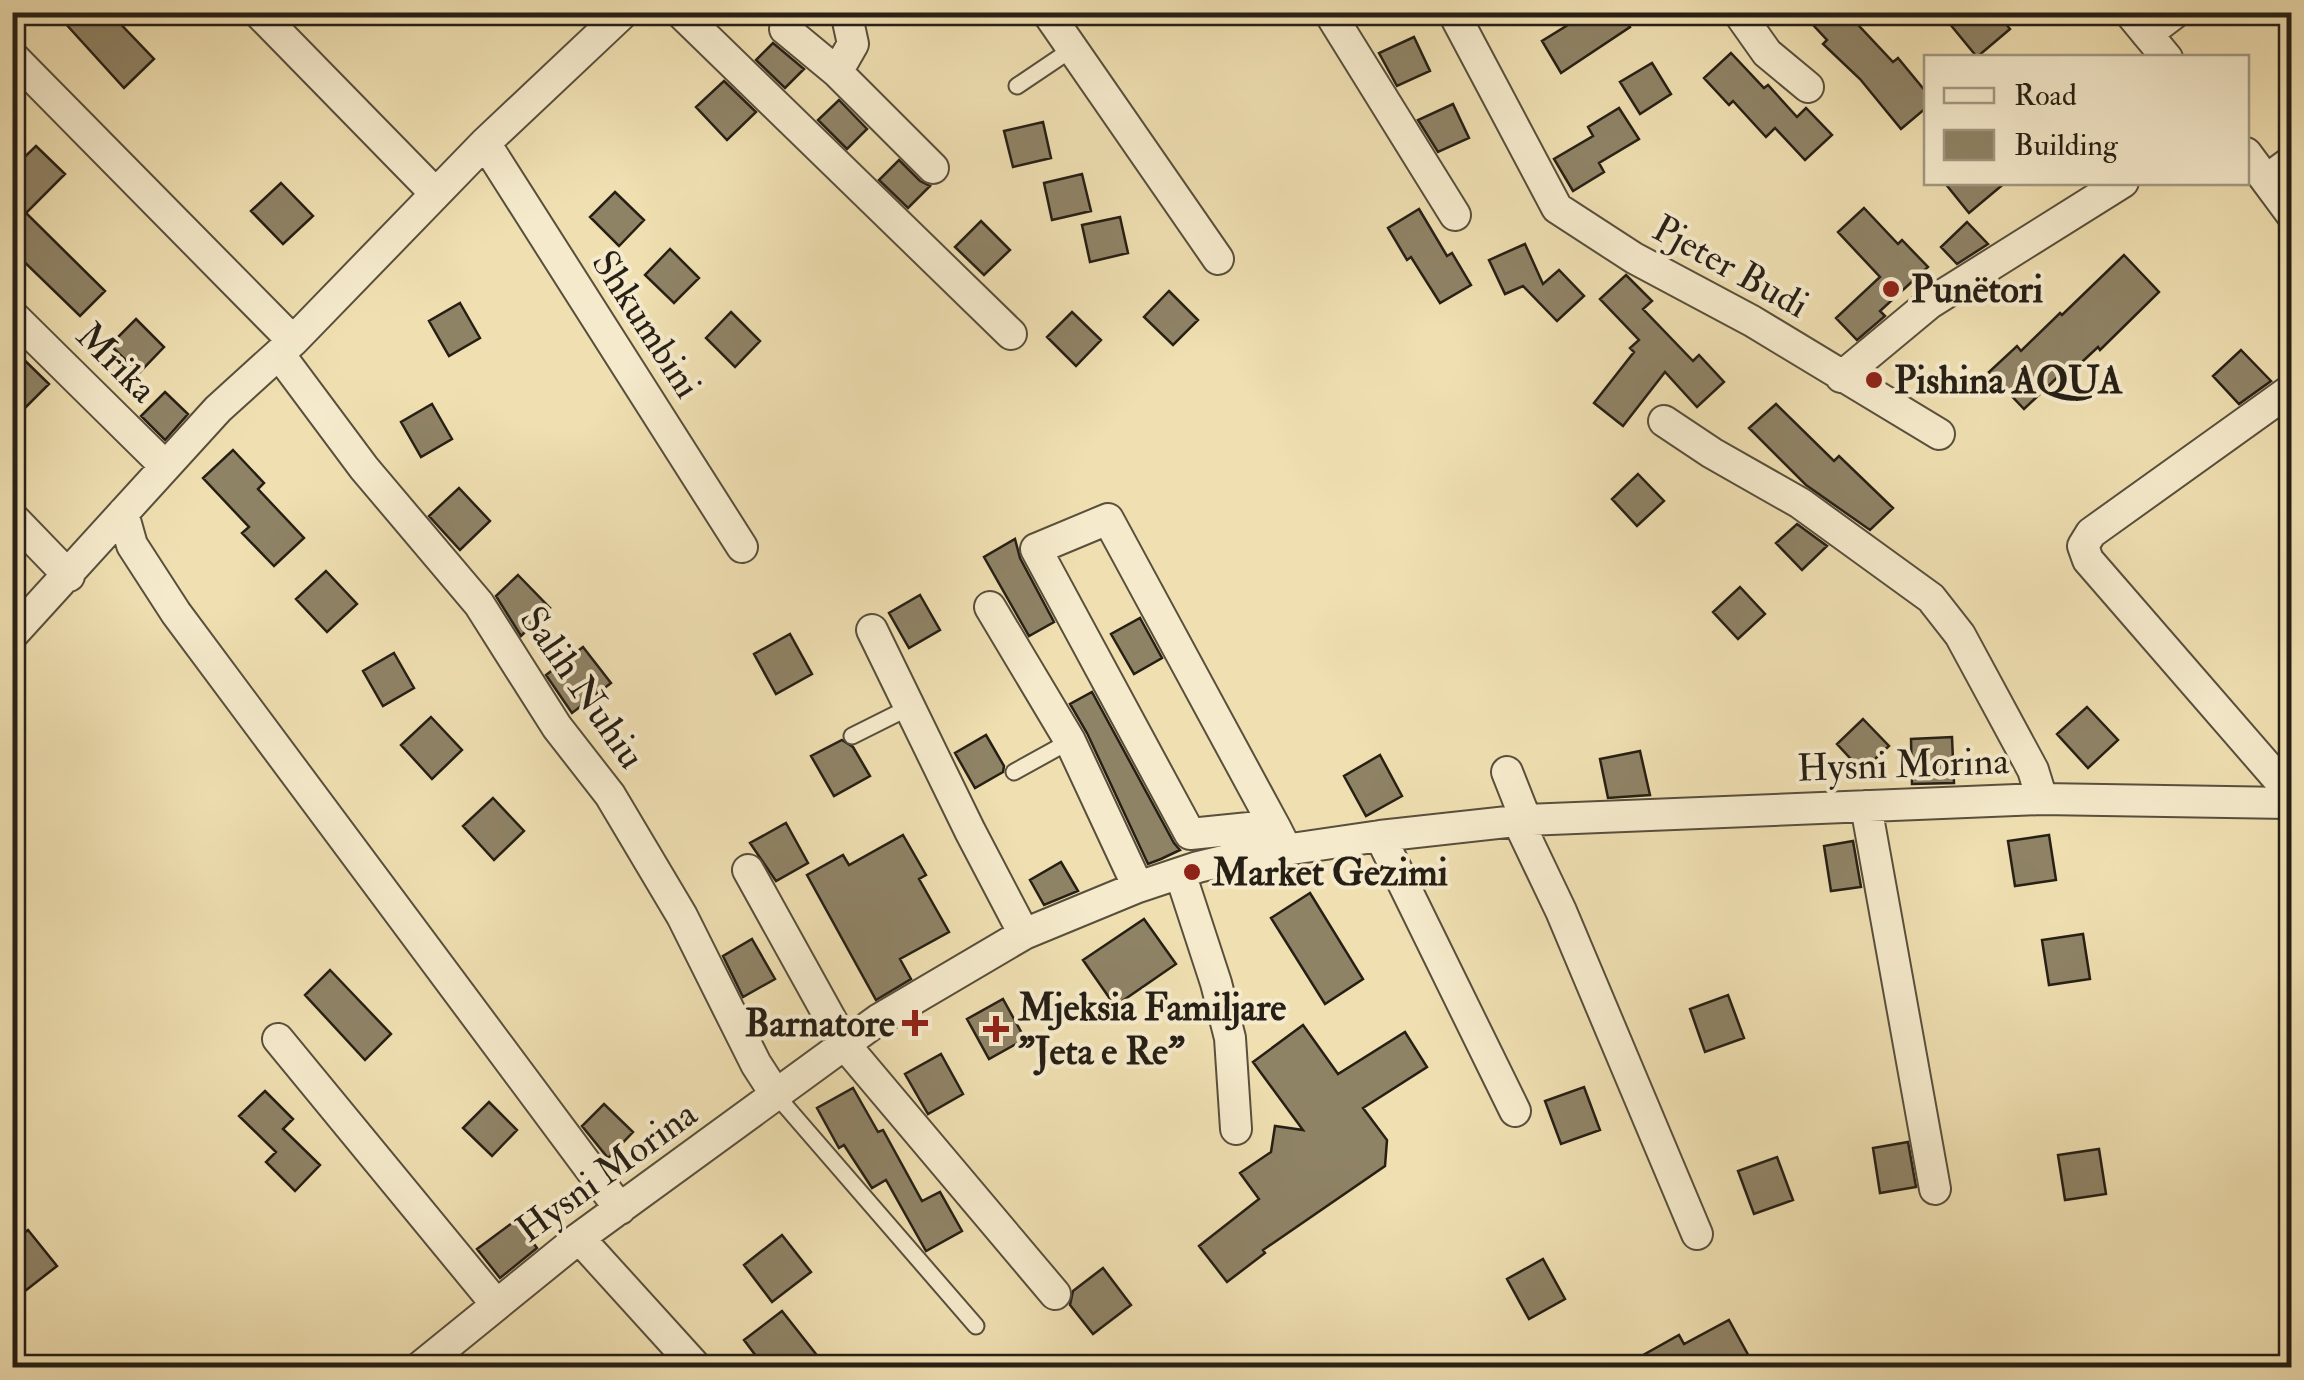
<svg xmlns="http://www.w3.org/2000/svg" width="2304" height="1380" viewBox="0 0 2304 1380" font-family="'IM FELL Double Pica',serif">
<rect width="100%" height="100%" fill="#efdfb1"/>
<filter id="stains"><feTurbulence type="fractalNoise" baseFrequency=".002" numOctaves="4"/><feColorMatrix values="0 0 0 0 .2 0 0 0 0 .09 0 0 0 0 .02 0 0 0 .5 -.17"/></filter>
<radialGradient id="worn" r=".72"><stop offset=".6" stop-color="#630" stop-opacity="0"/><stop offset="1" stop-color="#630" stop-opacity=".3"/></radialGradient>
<path fill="#8f8366" stroke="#261f15" stroke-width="2.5" d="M55 12H109L154 59 124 88Z
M1589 12H1621L1630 27 1561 73 1542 41Z
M1801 12H1846L1893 62 1898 58 1926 92V108L1901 129 1860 79 1823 44 1827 40Z
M1940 12H1996L2010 29 1977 57Z
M1414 37 1430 71 1397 86 1379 53Z
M773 43 804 69 785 88 756 60Z
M1731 53 1764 88 1768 85 1797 117 1806 108 1832 135 1805 160 1775 128 1766 137 1733 101 1729 105 1704 78Z
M1652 63 1671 94 1640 114 1620 82Z
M724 81 756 112 727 140 696 107Z
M839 100 867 129 847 149 818 120Z
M1453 104 1469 138 1438 152 1418 120Z
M1619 108 1639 139 1599 163 1604 172 1573 191 1554 159 1593 136 1588 127Z
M1043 122 1051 158 1013 167 1004 131Z
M36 146 65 174 26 213 105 291 80 316 12 250V169Z
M899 160 920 181 930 186 908 208 879 180Z
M1082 174 1091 211 1052 220 1044 183Z
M1944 182H2006L1969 213Z
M281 183 313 216 283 244 251 211Z
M615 192 644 220 619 246 590 217Z
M1864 208 1898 244 1902 240 1928 267 1880 311 1885 316 1857 340 1836 318 1880 277 1838 232Z
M1419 209 1447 256 1452 253 1471 285 1440 303 1411 257 1407 260 1388 228Z
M1120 217 1128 253 1090 262 1082 225Z
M981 221 1010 250 984 275 955 247Z
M1967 222 1988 244 1957 264 1941 247Z
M1525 244 1543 284 1559 270 1584 296 1557 321 1523 286 1505 294 1489 260Z
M670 249 699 278 674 303 645 275Z
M2124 255 2159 292 2100 350 2098 347 2067 376 2063 372 2024 409 1989 372 2017 346 2021 351 2060 313 2062 315Z
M1626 275 1652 301 1643 309 1693 361 1699 355 1724 382 1697 407 1665 372 1623 426 1594 403 1634 352 1630 348 1639 340 1600 299Z
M1169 291 1198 320 1173 345 1144 317Z
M460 303 480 338 449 356 429 321Z
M731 312 760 341 735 367 706 338Z
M1072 312 1101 340 1076 366 1047 337Z
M136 319 164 347 139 373 110 345Z
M12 348 49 384 12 421Z
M2241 350 2271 381 2239 404 2213 376Z
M165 392 188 414 165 440 141 416Z
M432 404 452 439 421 457 401 422Z
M1776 404 1834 461 1839 456 1893 508 1870 530 1806 485 1749 428Z
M233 450 264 483 258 489 304 538 274 566 242 533 249 527 203 478Z
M1638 474 1664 501 1637 526 1612 499Z
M459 488 490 521 460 550 429 516Z
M1797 524 1827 546 1802 570 1776 543Z
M1015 539 1020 558 1054 622 1029 636 984 557Z
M326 571 357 604 327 632 296 599Z
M518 575 550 608 521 636 496 596Z
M1740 587 1765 614 1738 639 1713 612Z
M920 595 940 630 909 648 889 613Z
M1140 618 1162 658 1134 674 1111 634Z
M790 634 812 674 776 694 754 654Z
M583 647 611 683 572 713 546 675Z
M394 653 414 688 383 706 363 671Z
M1092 692 1174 843 1180 850 1161 859 1148 864 1087 733 1070 704Z
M2087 707 2118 740 2088 768 2057 734Z
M431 717 462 750 432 779 401 745Z
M1863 719 1889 746 1862 771 1837 744Z
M986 735 1004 766 1003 772 975 788 955 753Z
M1952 737 1954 783 1912 784 1911 739Z
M842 740 853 747 870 776 834 796 811 756Z
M1640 751 1650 795 1608 798 1600 759Z
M1380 755 1402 796 1366 816 1344 776Z
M493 798 524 831 494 860 463 826Z
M786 823 808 863 776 881 750 843Z
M903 835 926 875 919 879 949 932 900 959 911 979 876 1000 807 875 843 855 849 865Z
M2049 835 2056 880 2015 886 2008 841Z
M1853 841 1861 887 1831 891 1824 846Z
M1061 862 1078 891 1044 905 1030 880Z
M1310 893 1363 979 1325 1004 1271 918Z
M1144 919 1176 964 1115 1006 1083 960Z
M2083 934 2090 979 2049 985 2042 940Z
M752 939 775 979 743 997 723 956Z
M330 970 391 1034 365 1060 305 995Z
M1728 995 1744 1038 1705 1052 1690 1009Z
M1003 999 1025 1039 989 1059 967 1019Z
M1303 1025 1338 1074 1405 1032 1427 1067 1363 1108 1387 1140 1385 1166 1263 1250 1265 1253 1227 1282 1199 1246 1259 1199 1240 1173 1271 1152 1275 1126 1303 1130 1253 1062Z
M941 1054 963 1094 928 1114 905 1074Z
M1584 1087 1600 1130 1561 1144 1545 1101Z
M853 1088 878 1132 883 1130 922 1201 940 1192 962 1231 926 1251 886 1180 872 1188 844 1145 839 1148 817 1108Z
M265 1091 293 1119 283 1129 320 1165 295 1191 266 1162 276 1152 239 1116Z
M489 1102 517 1130 492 1156 463 1128Z
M604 1104 633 1132 608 1158 582 1126Z
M1908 1142 1916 1187 1880 1193 1873 1148Z
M2099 1149 2106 1194 2065 1200 2058 1155Z
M1777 1157 1793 1200 1754 1214 1738 1171Z
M516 1220 537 1248 500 1278 477 1249Z
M28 1230 57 1266 25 1291 12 1276V1242Z
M782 1235 811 1272 772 1302 744 1265Z
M1543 1259 1565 1299 1529 1319 1507 1279Z
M1103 1268 1131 1305 1093 1334 1070 1305 1073 1291Z
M782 1311 827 1368H765L744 1340Z
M1729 1320 1751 1360 1737 1368H1620L1679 1335 1684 1344Z"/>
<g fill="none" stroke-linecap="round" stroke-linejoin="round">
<defs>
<path id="lane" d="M1017 86 1072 49
M852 736 910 707
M1014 772 1070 741
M776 1095 976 1326"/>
<path id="street" d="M258 12 435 193
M680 12 1011 334
M1047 12 1218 259
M1329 12 1455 215
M1453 12 1557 208 1634 258 1752 321 1939 434
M1738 12 1767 53 1808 87
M2129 12 2167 58
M785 29 837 72 933 168
M2147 34 2176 12
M12 56 293 341
M837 72 853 44 846 12
M485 143 742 547
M2246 153 2292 215
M2266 180 2292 161
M12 315 165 466
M279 354 364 468 479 604 557 727 610 795 682 916 756 1064 776 1095
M1841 377 1930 303 2123 182
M2292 389 2091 533 2083 546 2088 560 2292 795
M1664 421 1712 453 1800 503 1931 598 1960 635 2033 770 2042 799
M123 513 132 545 176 613 620 1209
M12 517 69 576
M990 607 1070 741 1138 887
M872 630 970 831 1024 934
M12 635 218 409 293 341 485 143 624 12
M1507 772 1526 820
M1866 806 1935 1189
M1518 821 1561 911 1697 1234
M1276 829 1259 827 1190 834 1036 549 1108 519 1276 829 1287 851
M1380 836 1515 1111
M748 870 845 1045 1055 1294
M1180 873 1216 983 1230 1038 1236 1129
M278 1039 496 1304
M579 1238 697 1368
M419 1368 579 1238 878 1020 1024 934 1138 887 1198 867 1244 856 1380 836 1526 820 2042 799 2292 803"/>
</defs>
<use href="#lane" stroke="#584f3c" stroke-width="19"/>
<use href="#street" stroke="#584f3c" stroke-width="34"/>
<use href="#lane" stroke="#f5eacc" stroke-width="15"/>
<use href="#street" stroke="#f5eacc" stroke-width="30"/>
</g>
<g fill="#8f2418" stroke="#f5eacc" stroke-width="4">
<circle cx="1891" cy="289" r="10"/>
<circle cx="1874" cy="380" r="10"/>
<circle cx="1192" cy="872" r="10"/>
<path d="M910 1008h10v10h10v10h-10v10h-10v-10h-10v-10h10z"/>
<path d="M991 1014h10v10h10v10h-10v10h-10v-10h-10v-10h10z"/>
</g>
<g text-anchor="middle" stroke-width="8" stroke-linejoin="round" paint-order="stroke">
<g font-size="38" fill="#261f15" stroke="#f5eacc">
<text transform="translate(1731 266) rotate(29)" y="13">Pjeter Budi</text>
<text transform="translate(647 324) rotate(57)" y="13">Shkumbini</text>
<text transform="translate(117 362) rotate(45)" y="13">Mrika</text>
<text transform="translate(583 687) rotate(55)" y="13">Salih Nuhiu</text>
<text transform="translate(1903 764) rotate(-2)" y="13">Hysni Morina</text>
<text transform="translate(606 1171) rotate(-36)" y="13">Hysni Morina</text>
</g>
<g font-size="38" font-weight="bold" fill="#261f15" stroke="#f5eacc" text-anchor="start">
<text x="1911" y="302">Punëtori</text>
<text x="1894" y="393">Pishina AQUA</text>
<text x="1212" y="885">Market Gezimi</text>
<text x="1018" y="1020">Mjeksia Familjare<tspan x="1018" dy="44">"Jeta e Re"</tspan></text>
<text x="895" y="1036" text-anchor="end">Barnatore</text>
</g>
</g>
<rect width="2304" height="1380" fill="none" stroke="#efdfb1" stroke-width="50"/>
<rect x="15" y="15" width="2274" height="1350" fill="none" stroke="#261f15" stroke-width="5"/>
<rect x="25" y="25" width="2254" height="1330" fill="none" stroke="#261f15" stroke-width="2.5"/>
<rect x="1924" y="55" width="325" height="130" fill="#f5eacc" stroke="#a29983" stroke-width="2.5"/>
<rect x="1944" y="88" width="50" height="15" fill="#f5eacc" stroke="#a29983" stroke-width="2.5"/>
<text x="2014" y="105" font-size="30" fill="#261f15">Road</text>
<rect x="1944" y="130" width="50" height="30" fill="#8f8366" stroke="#a29983" stroke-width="2.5"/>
<text x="2014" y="155" font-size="30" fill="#261f15">Building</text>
<rect width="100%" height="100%" filter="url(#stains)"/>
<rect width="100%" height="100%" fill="url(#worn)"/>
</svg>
